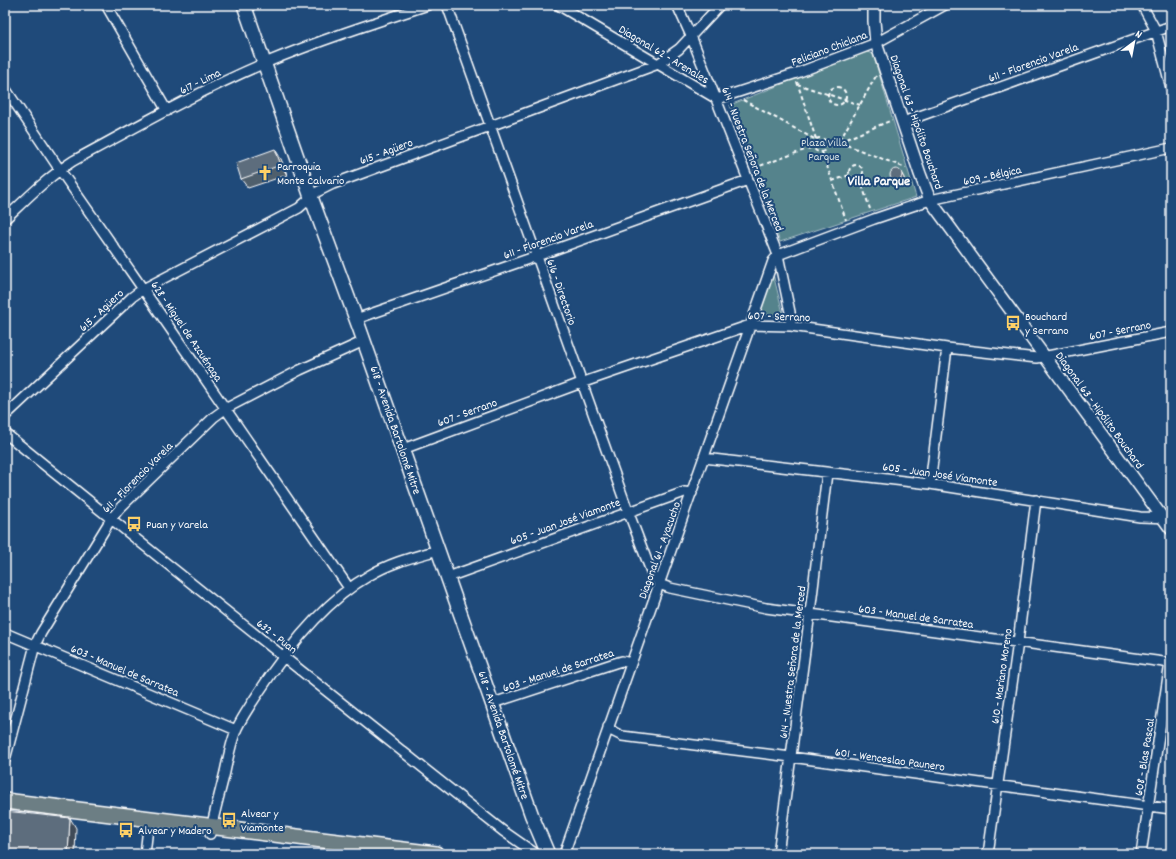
<svg xmlns="http://www.w3.org/2000/svg" width="1176" height="859" viewBox="0 0 1176 859" font-family="Dekko,sans-serif">
<rect width="100%" height="100%" fill="#1f4a7a"/>
<filter id="ink" filterUnits="userSpaceOnUse"><feTurbulence type="fractalNoise" baseFrequency=".025" numOctaves="2"/><feDisplacementMap in="SourceGraphic" scale="8" xChannelSelector="R" yChannelSelector="G"/><feConvolveMatrix kernelMatrix="1 2 1 2 8 2 1 2 1" color-interpolation-filters="sRGB"/></filter>
<g filter="url(#ink)">
<path fill="#54838c" stroke="#aac1c6" d="M864 51 873 54 916 197 780 242 730 105Z
M773 274 784 317 759 314Z"/>
<g fill="none" stroke-linecap="round" stroke-linejoin="round">
<defs>
<path id="minor" d="M106 5 167 111
M447 5 628 511 652 574 659 584 670 588 766 608 1171 663
M558 5 717 99 797 73 876 43 945 5
M677 5 691 36 778 255 790 312 791 326
M1142 5 1156 31 1171 88
M5 88 60 170 143 289 349 588
M903 122 1171 26
M5 219C27 198 48 177 73 161 136 127 199 91 265 63 318 41 373 23 428 5
M356 319 537 256 748 180
M5 416 132 297 143 289 299 208 317 192 333 184 658 64 679 49 720 5
M5 433C170 567 336 699 503 831L536 854
M403 449 581 383 750 325 791 326 947 348 1037 358 1171 332
M704 458 930 484 1140 517 1171 518
M930 484 947 348
M448 577 679 494 684 492 692 493
M5 633 236 730
M493 703 615 663 622 661 631 663
M608 727 614 732 622 736 791 757 1171 809
M5 760 35 645 41 633 111 519 120 508 214 417 225 409 300 370 364 341
M210 834C214 813 220 793 225 772 228 758 231 742 237 728 243 716 251 704 259 692 287 649 324 601 370 575 392 562 414 557 438 550
M145 854 149 819
M564 854 773 261 778 255 874 219 930 200 1171 148
M778 854 810 613 827 473
M988 854 1018 642 1036 500
M1141 854 1170 663"/>
<path id="tertiary" d="M874 5V21L876 43 920 174 930 200 1171 529"/>
<path id="secondary" d="M244 5 311 197 359 327 532 816 548 854"/>
<path id="primary" d="M5 801 436 854"/>
</defs>
<use href="#minor" stroke="#fff" stroke-width="12"/>
<use href="#tertiary" stroke="#fff" stroke-width="14"/>
<use href="#secondary" stroke="#fff" stroke-width="16"/>
<use href="#primary" stroke="#fff" stroke-width="18"/>
<path stroke="#fff" stroke-width="2" stroke-dasharray="4 3" stroke-linecap="butt" d="M876 76 839 142 906 168
M797 82 816 139
M797 84 860 105
M828 96a9 9 0 1 1 18 0a9 9 0 1 1-18 0Z
M743 100 816 140
M813 145a7 7 0 1 1 14 0a7 7 0 1 1-14 0Z
M826 143 839 142 892 120
M822 152 846 220
M849 172a7 7 0 1 1 14 0a7 7 0 1 1-14 0Z
M754 168 813 147
M860 179 870 209
M832 181 850 175"/>
<use href="#minor" stroke="#1f4a7a" stroke-width="9"/>
<use href="#tertiary" stroke="#1f4a7a" stroke-width="11"/>
<use href="#secondary" stroke="#1f4a7a" stroke-width="13"/>
<use href="#primary" stroke="#6c7e84" stroke-width="15"/>
</g>
<path fill="#505e6c" stroke="#fff" d="M281 159 287 175 248 188 241 179Z
M902 174 904 178 903 182 897 184 892 181 890 178Z"/>
<path fill="#414c58" stroke="#fff" d="M275 149 281 159 287 175 281 165Z
M900 171 904 178 903 182 901 179Z
M70 818 76 828 75 854H68Z"/>
<path fill="#5d6d7d" stroke="#fff" d="M275 149 281 165 241 179 236 163Z
M890 175a6 6 0 1 1 12 0a6 6 0 1 1-12 0Z
M5 811 70 818 68 854H5Z"/>
</g>
<defs>
<symbol id="church-bare" viewBox="-9 -9 18 18"><path d="M-1.2-6h2.4v3.5h3.3v2.4h-3.3V6h-2.4V-.1h-3.3v-2.4h3.3Z" fill="#ffd166" stroke="#1f4a7a" stroke-width="2.5" paint-order="stroke"/></symbol>
<symbol id="bus-bare" viewBox="-9 -9 18 18"><path d="M-5-6H5V4H4V6H2V4H-2V6H-4V4H-5ZM-3.5-4V0h7V-4ZM-3.5 1.2v1.5H-2V1.2ZM2 1.2v1.5H3.5V1.2Z" fill="#ffd166" stroke="#1f4a7a" stroke-width="2.5" paint-order="stroke"/></symbol>
</defs>
<g fill-rule="evenodd">
<use href="#church-bare" x="254" y="162" width="22" height="22"/>
<use href="#bus-bare" x="1002" y="312" width="22" height="22"/>
<use href="#bus-bare" x="123" y="513" width="22" height="22"/>
<use href="#bus-bare" x="218" y="809" width="22" height="22"/>
<use href="#bus-bare" x="115" y="819" width="22" height="22"/>
</g>
<g text-anchor="middle" stroke-width="4" stroke-linejoin="round" paint-order="stroke">
<g font-size="12" fill="#fff" stroke="#1f4a7a">
<text transform="translate(829 48) rotate(-21)" y="4">Feliciano Chiclana</text>
<text transform="translate(664 54) rotate(31)" y="4">Diagonal 62 - Arenales</text>
<text transform="translate(1033 62) rotate(-20)" y="4">611 - Florencio Varela</text>
<text transform="translate(200 81) rotate(-26)" y="4">617 - Lima</text>
<text transform="translate(917 122) rotate(71)" y="4">Diagonal 63 - Hipólito Bouchard</text>
<text transform="translate(386 151) rotate(-20)" y="4">615 - Agüero</text>
<text transform="translate(753 159) rotate(69)" y="4">614 - Nuestra Señora de la Merced</text>
<text transform="translate(992 175) rotate(-12)" y="4">609 - Bélgica</text>
<text transform="translate(548 239) rotate(-20)" y="4">611 - Florencio Varela</text>
<text transform="translate(562 292) rotate(71)" y="4">616 - Directorio</text>
<text transform="translate(101 310) rotate(-43)" y="4">615 - Agüero</text>
<text transform="translate(779 316) rotate(2)" y="4">607 - Serrano</text>
<text transform="translate(1120 330) rotate(-11)" y="4">607 - Serrano</text>
<text transform="translate(187 331) rotate(56)" y="4">628 - Miguel de Azcuénaga</text>
<text transform="translate(1100 410) rotate(54)" y="4">Diagonal 63 - Hipólito Bouchard</text>
<text transform="translate(467 412) rotate(-20)" y="4">607 - Serrano</text>
<text transform="translate(396 430) rotate(71)" y="4">618 - Avenida Bartolomé Mitre</text>
<text transform="translate(940 474) rotate(8)" y="4">605 - Juan José Viamonte</text>
<text transform="translate(137 477) rotate(-45)" y="4">611 - Florencio Varela</text>
<text transform="translate(565 521) rotate(-20)" y="4">605 - Juan José Viamonte</text>
<text transform="translate(659 550) rotate(-70)" y="4">Diagonal 61 - Ayacucho</text>
<text transform="translate(916 616) rotate(8)" y="4">603 - Manuel de Sarratea</text>
<text transform="translate(277 636) rotate(38)" y="4">632 - Puan</text>
<text transform="translate(792 662) rotate(-83)" y="4">614 - Nuestra Señora de la Merced</text>
<text transform="translate(125 670) rotate(23)" y="4">603 - Manuel de Sarratea</text>
<text transform="translate(558 670) rotate(-18)" y="4">603 - Manuel de Sarratea</text>
<text transform="translate(1001 676) rotate(-82)" y="4">610 - Mariano Moreno</text>
<text transform="translate(504 735) rotate(71)" y="4">618 - Avenida Bartolomé Mitre</text>
<text transform="translate(1144 757) rotate(-81)" y="4">608 - Blas Pascal</text>
<text transform="translate(890 759) rotate(8)" y="4">601 - Wenceslao Paunero</text>
</g>
<g font-size="12" fill="#d4e0e2" stroke="#1f4a7a">
<text x="824" y="146">Plaza Villa<tspan x="824" dy="14">Parque</tspan></text>
</g>
<g font-size="12" fill="#fff" stroke="#1f4a7a" text-anchor="start">
<text x="277" y="170">Parroquia<tspan x="277" dy="14">Monte Calvario</tspan></text>
<text x="1025" y="320">Bouchard<tspan x="1025" dy="14">y Serrano</tspan></text>
<text x="146" y="528">Puan y Varela</text>
<text x="241" y="817">Alvear y<tspan x="241" dy="14">Viamonte</tspan></text>
<text x="138" y="834">Alvear y Madero</text>
</g>
<g font-size="14" font-weight="bold" fill="#fff" stroke="#1f4a7a">
<text x="879" y="185">Villa Parque</text>
</g>
</g>
<rect width="1176" height="859" fill="none" stroke="#1f4a7a" stroke-width="20"/>
<rect x="10" y="10" width="1156" height="839" fill="none" stroke="#fff" stroke-width="1.5" filter="url(#ink)"/>
<g transform="translate(1134 42) rotate(32)" stroke="#1f4a7a" stroke-width="3" paint-order="stroke">
<path d="M0-3L7 15L0 10L-7 15Z" fill="#ffffff"/>
<text y="-6" font-size="11" font-weight="bold" text-anchor="middle" fill="#ffffff">N</text>
</g>
</svg>
